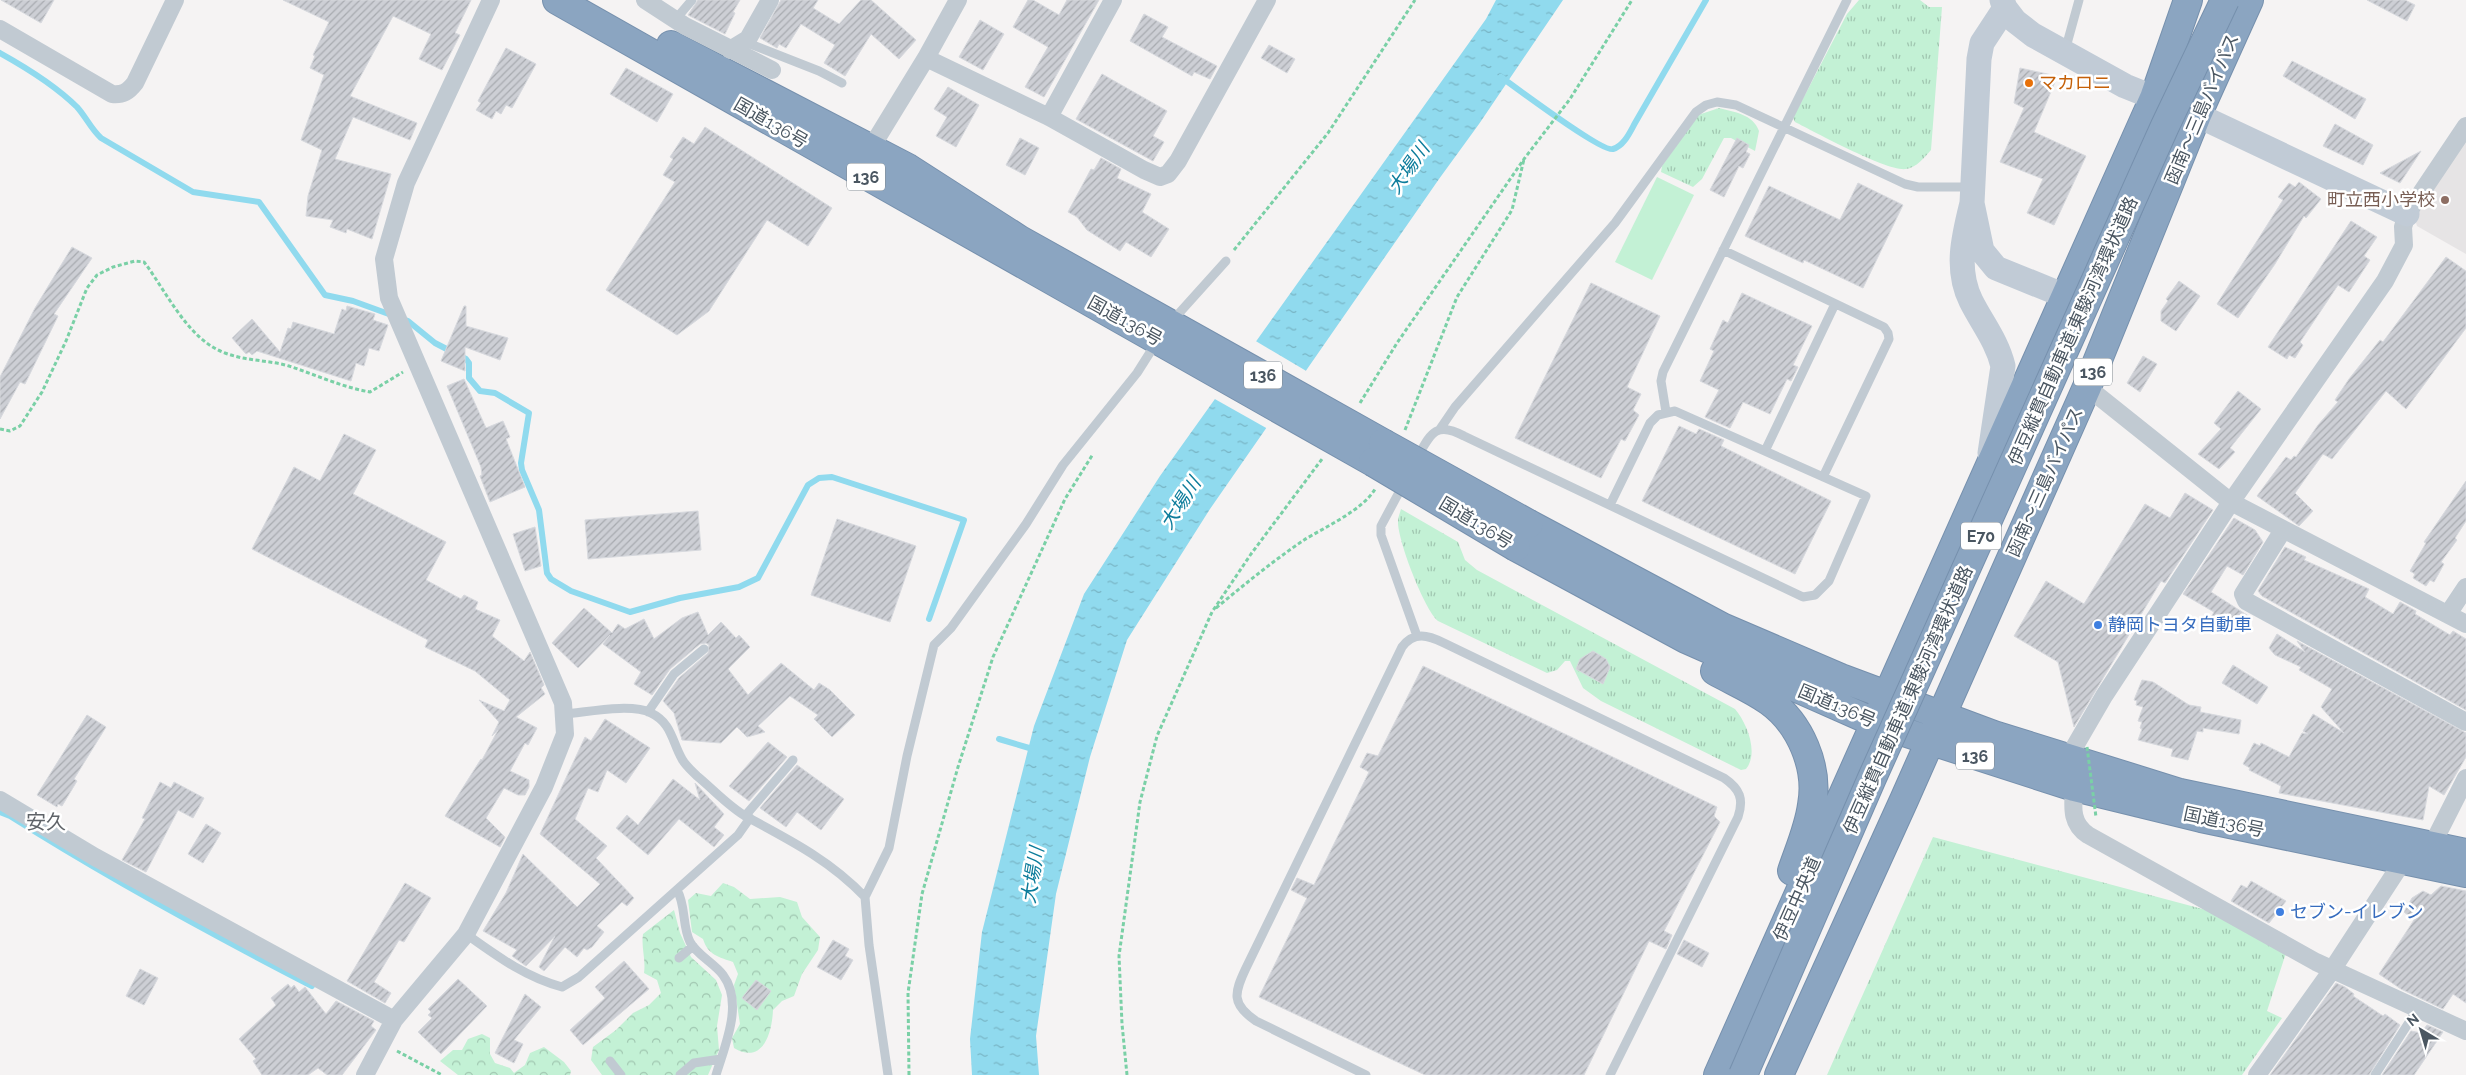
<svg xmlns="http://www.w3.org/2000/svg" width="2466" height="1075" viewBox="0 0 2466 1075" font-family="Raleway,'Noto Sans JP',sans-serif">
<defs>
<pattern id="grass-tufts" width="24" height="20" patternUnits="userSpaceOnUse" patternTransform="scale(1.25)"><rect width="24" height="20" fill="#c3f1d5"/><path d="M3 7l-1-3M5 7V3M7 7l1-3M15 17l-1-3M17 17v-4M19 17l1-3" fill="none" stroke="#a0c6b0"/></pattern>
<pattern id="forest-crowns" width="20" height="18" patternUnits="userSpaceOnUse" patternTransform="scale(1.25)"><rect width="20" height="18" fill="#c3f1d5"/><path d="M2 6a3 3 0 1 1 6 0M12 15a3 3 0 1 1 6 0" fill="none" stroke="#a0c6b0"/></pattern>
<pattern id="water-ripples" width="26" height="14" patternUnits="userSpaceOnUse" patternTransform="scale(1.25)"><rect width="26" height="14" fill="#90daee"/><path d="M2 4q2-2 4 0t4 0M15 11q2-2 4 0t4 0" fill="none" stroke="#78b4c4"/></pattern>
<pattern id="building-hatch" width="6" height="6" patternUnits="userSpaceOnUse" patternTransform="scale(1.25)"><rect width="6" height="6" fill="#cdcfd5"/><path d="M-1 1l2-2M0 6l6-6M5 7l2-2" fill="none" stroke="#a8abb0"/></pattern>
</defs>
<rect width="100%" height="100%" fill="#f5f3f3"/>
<path fill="#e6e4e5" d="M2466 136V254L2417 226 2414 216Z"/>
<path fill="url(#grass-tufts)" d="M1859 0H1920L1929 7H1942L1931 150C1925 157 1916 168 1906 169 1888 172 1815 132 1795 122L1793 118 1847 14Z
M1719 108C1734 112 1753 114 1759 131L1755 151 1731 138H1724L1702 179 1693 187 1661 172 1662 166 1698 115Z
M1401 509 1458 542 1465 560 1477 570 1735 709C1747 723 1759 753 1746 769L1741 770 1601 701 1583 688 1570 661H1565L1557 670 1547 673 1438 621C1424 609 1397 539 1398 521 1398 517 1400 513 1401 509Z
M1933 837 2210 911 2286 953 2267 1011 2282 1018 2242 1075H1827Z"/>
<path fill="url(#forest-crowns)" d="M723 883 734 887 750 899 780 897 797 902 802 917 820 937 818 950 802 974 794 996 782 1001 773 1010C772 1033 763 1065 734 1048L732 1038 740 1024 734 985 738 974 733 962C719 957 708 955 703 939L692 932 688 900 696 893 711 896Z
M674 910 680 933 691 957 716 980 722 995 717 1026 719 1050 708 1075H602L591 1060 593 1047 616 1030 633 1013 649 1005 661 993 657 980 644 973C646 959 641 948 643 934Z
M482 1034 490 1038V1054L495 1063 510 1068 514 1073 525 1065 530 1053 544 1047 564 1062 571 1071 570 1075H458L440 1061 453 1050H462L468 1039Z"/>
<path fill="#c3f1d5" d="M1657 177 1694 195 1652 280 1615 262Z"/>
<path fill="url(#water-ripples)" d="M1496 0H1563L1479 124 1439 179 1210 509 1127 640 1090 757 1056 894 1036 1036 1039 1075H972L970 1039 982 932 1034 726 1084 594 1160 476 1486 19Z"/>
<path fill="#f5f3f3" d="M1254 340 1308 372 1268 429 1213 398Z"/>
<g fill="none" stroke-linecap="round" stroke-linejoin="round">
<path stroke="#90daee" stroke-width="6" d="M0 53C27 68 55 85 77 107 86 117 91 129 101 138L193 192 259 202 325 295 353 301 408 321 435 343 466 359 469 363V378L480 391 495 393 529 413 521 463 522 470 539 510 547 573 551 579 571 591 630 612 680 598 739 587 758 578 808 485 819 478 832 477 964 520 929 619
M1501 77C1515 87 1603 153 1613 149 1624 146 1630 132 1635 123L1706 0
M999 739 1036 750
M0 812 10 816C108 878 209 933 312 986"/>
</g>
<path fill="url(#building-hatch)" stroke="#d7d9de" d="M1 0H54L41 23Z
M283 0H471L455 33 460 35 442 70 419 59 431 34 393 16 350 96 417 123 410 140 353 117 335 159 391 174 372 239 347 229 346 233 330 227 333 220 306 216 308 196 322 150 301 140 324 75 310 68 315 56 313 55 329 22Z
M698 0H740L733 12 735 13 725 34 688 15Z
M781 0H818L813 8 839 24 861 0H871L916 40 899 59 871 34 845 76 824 63 835 45 801 24 786 48 779 44 777 48 760 38Z
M1028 0H1033L1059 15 1067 0H1099L1044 97 1025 87 1048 47 1013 27Z
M2367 0H2405L2415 5 2407 21Z
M1144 14 1168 27 1162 37 1217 66 1210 79 1194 72 1192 76 1130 41Z
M980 20 1004 34 983 70 959 57Z
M1269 45 1295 59 1287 73 1261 58Z
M506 48 536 64 512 108 506 105 501 114 496 111 492 119 476 110 481 103 478 101Z
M2292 61 2366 99 2355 119 2283 76Z
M626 68 673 94 657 122 610 94Z
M2020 68 2052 75 2050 79 2055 82 2034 132 2086 156 2054 225 2027 213 2043 179 2000 162 2024 108 2014 103Z
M1102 74 1167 111 1153 136 1164 142 1153 161 1076 119Z
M948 87 979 105 956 147 936 136 947 117 934 109Z
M2335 124 2373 145 2363 165 2323 146Z
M705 127 832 208 808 246 767 220 709 311 677 335 606 290 675 182 663 175 673 159 670 157 683 137 694 144Z
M1020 138 1039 148 1025 175 1006 165Z
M1737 138 1749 145 1746 152 1750 154 1743 168 1739 166 1724 197 1710 190Z
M2421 151 2400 183 2380 173Z
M1101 158 1121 169 1117 178 1151 194 1142 212 1169 229 1151 257 1126 242 1120 251 1087 230 1077 217 1068 212 1091 169 1094 170Z
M2299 182 2321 199 2306 218 2304 216 2275 264 2238 318 2217 304 2283 200 2278 197 2289 183 2295 187Z
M1858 183 1903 205 1863 288 1804 260 1803 263 1745 236 1769 186 1840 220Z
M2351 221 2377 237 2364 256 2370 260 2349 292 2338 285 2300 342 2303 345 2295 358 2289 355 2287 359 2268 347Z
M72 247 92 258 54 314 58 316 25 384 20 382 0 419V377L35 308Z
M2446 257 2466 271V328L2406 409 2386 391 2332 459 2323 454 2295 493 2313 511 2299 526 2295 523 2257 496 2286 457 2291 460 2294 456 2296 457 2318 425 2338 402 2335 400 2349 379 2380 340 2383 342Z
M2179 281 2200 296 2176 331 2161 321V311L2168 301 2166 299Z
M1591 283 1660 316 1627 387 1641 394 1633 410 1639 415 1625 441 1621 439 1601 478 1515 438Z
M1742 293 1812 326 1793 365 1798 367 1791 381 1787 379 1770 414 1743 402 1730 428 1705 417 1719 390 1700 381 1714 351 1710 349 1723 320 1728 323Z
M347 306 375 314 373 320 388 325 379 351 369 348 364 366 356 363 351 381 257 351 252 355 249 352 246 354 232 338 252 319 280 352 288 328 291 329 293 322 334 334 342 309 346 311Z
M464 306H466V326L508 338 500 360 465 347V371L441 361Z
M2143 356 2157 364 2140 392 2127 383Z
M464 379 486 428 503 421 510 437 506 439 525 487 490 502 480 476 482 475 481 467 447 386Z
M2238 391 2261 409 2230 448 2235 452 2219 469 2198 454 2221 429 2214 423Z
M1679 426 1696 434 1699 429 1724 440 1721 446 1831 501 1795 574 1642 501Z
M344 434 376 450 353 494 446 542 426 580 461 599 464 595 478 602 475 609 500 620 492 636 524 661 530 652 544 685 541 688 545 694 516 717 537 728 528 745 525 743 510 771 529 780V787L525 795H518L504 788 486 818 505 837 500 847 445 816 481 759 482 760 498 730 492 736 499 722 479 700 504 711 510 700 475 671 425 647 428 640 252 549 294 467 320 481Z
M2466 481V521L2455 538 2457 540 2441 562 2444 564 2434 582 2430 580 2426 586 2413 578 2415 574 2410 571 2426 543 2424 542Z
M2185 493 2213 510 2165 583 2161 581 2074 727 2058 662 2014 636 2046 581 2084 604 2145 504 2170 518Z
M698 511 701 550 588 559 585 520Z
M2234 518 2255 530 2263 542 2243 575 2227 566 2211 592 2250 617 2243 629 2234 624 2229 633 2209 621 2214 612 2183 594Z
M837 519 916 546 890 622 811 595Z
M535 527 541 566 525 571 513 534Z
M2285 547 2306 557 2304 560 2369 589 2365 597 2393 614 2400 602 2416 611 2415 614 2450 635 2453 631 2466 639V710L2262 596 2258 591Z
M584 608 612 633 618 624 625 629 644 619 654 639 682 618 698 612 708 635 721 622 736 638 739 635 750 647 728 669 748 695 781 663 814 690 819 683 830 690 855 715 832 737 814 719 818 715 790 696 758 726 765 732 747 737 737 727 721 743 682 740 674 713 663 701 679 678 708 653 709 645 706 643 700 644 670 669 652 695 634 684 641 672 603 644 610 635 578 668 552 643Z
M2277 634 2305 652 2297 641 2466 733V757L2444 795 2429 786 2423 820 2279 793 2281 786 2249 770 2250 768 2243 764 2254 743 2260 746 2261 743 2289 757 2302 733 2308 734 2303 731 2313 714 2344 733 2321 707 2332 689 2299 670 2301 667 2275 655 2269 648Z
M1593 651 1606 659 1610 667 1603 684 1576 669 1580 659Z
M2233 665 2268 687 2257 704 2222 683Z
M1423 666 1717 807 1714 816 1720 822 1664 931 1672 935 1666 949 1649 941 1584 1075H1425L1259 997 1307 898 1291 890 1297 878 1314 885 1369 772 1360 767 1367 753 1378 756Z
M2142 680 2153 682 2189 705 2201 707 2200 712 2241 720 2239 734 2203 728V732L2197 731 2188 760 2171 756 2173 749 2138 740 2142 729 2140 728 2142 722 2138 721 2143 707 2136 705 2137 701 2134 700Z
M87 715 106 727 74 779 77 781 62 806 58 804 57 807 37 795Z
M605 719 650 748 626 783 607 770 598 792 588 788 575 819 607 846 596 858 634 898 627 906 622 902 597 926 604 932 592 947 587 950 584 948 577 957 565 947 544 971 539 967 555 936 526 966 512 956 517 950 483 931 506 893 523 854 577 907 600 884 540 834 585 737 591 741Z
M768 742 787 757 749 801 729 786Z
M797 765 844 799 821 830 797 812 786 827 760 808Z
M673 779 700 800 695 783 724 814 714 827 724 835 714 847 679 819 648 855 616 828 627 815 638 825Z
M160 782 171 788 174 782 204 798 193 818 178 810 146 872 122 860 145 819 142 818Z
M206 824 221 833 203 863 188 854Z
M2251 881 2286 901 2269 923 2231 901 2241 885 2247 888Z
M405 883 431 898 404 942 399 940 374 982 391 993 385 1003 347 981Z
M2441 886 2466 891V1003L2453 994 2443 1009 2401 989 2379 974 2414 920 2404 912 2412 898 2423 891 2431 895Z
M833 940 849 949 845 956 853 960 841 980 817 967Z
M1684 940 1709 953 1702 967 1677 954Z
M624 961 649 989 583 1045 570 1030 605 998 595 987Z
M140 969 158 978 144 1005 126 996Z
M458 979 487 1006 441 1054 418 1032 432 1018 428 1015 431 1012 428 1009Z
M756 980 771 991 757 1010 742 998Z
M2336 983 2345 987 2354 994 2353 996 2383 1016 2385 1014 2400 1025 2369 1075H2270Z
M288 984 291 988 294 985 299 992 305 987 326 1014 336 1001 374 1021 371 1026 376 1030 342 1075H327L318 1068 308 1075H262L253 1061 256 1059 239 1039 276 1005 271 998Z
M525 994 541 1007 514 1040 523 1044 514 1063 495 1053Z
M2427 1025 2443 1032 2414 1075H2382L2411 1031 2421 1033Z"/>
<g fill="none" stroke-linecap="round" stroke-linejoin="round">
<defs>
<path id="highway" d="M557 0 1373 462
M671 45 908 168 1020 240 1383 443
M1529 524 1722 627 1841 678 1994 735 2180 793 2466 853
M1516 547 1686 639 1876 723 2074 787 2201 818 2466 873
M1715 671C1733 681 1752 689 1769 701 1800 723 1819 767 1812 805 1809 828 1799 850 1792 871
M1718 1075 2154 98 2188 0
M1779 1075 1904 800 2087 387 2197 115 2249 0"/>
</defs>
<use href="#highway" stroke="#7690ad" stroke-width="30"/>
<path stroke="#7ad0a6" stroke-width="3" stroke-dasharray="4 2.5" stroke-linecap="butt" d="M1234 250 1328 133 1415 0
M1360 403 1397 343 1524 159 1570 99 1632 0
M0 429 10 431 20 426 42 392 66 341 87 288 97 275 113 267 135 261 144 262 147 266C168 295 189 340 225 353 246 361 268 360 289 366 316 375 342 387 370 392L403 372
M1405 430 1457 297 1512 210 1524 159
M1216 608C1245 584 1273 561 1304 540 1325 527 1363 510 1375 489
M397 1051 442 1075
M909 1075 908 993 922 894 958 767 993 657 1065 499 1093 454
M1127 1075 1122 1024 1119 956 1140 802 1157 736 1212 612 1251 554 1322 459"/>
<path stroke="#c1cad2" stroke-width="9" d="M675 20 692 0
M745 42 819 71 842 83
M2065 51 2079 0
M1723 250 1884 327 1888 333 1889 339 1823 477
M1172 321 1226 261
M1666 412 1661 381 1663 372 1847 0
M1440 429 1455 407 1615 223 1696 112 1706 105 1717 102 1736 105 1905 184 1918 187H1972
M1765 451 1835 304
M1417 458C1430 435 1435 420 1464 436L1803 597 1815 595 1829 581 1866 496 1675 411 1658 415 1650 423 1610 505
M1404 483 1381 526V535L1417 636
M648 712 674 674 704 649
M565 714C588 712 631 703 651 713 672 723 672 742 682 759 685 765 692 771 697 776 713 789 729 807 747 817 790 840 831 861 865 897
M745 816 793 760
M677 890C686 905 682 926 690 942 697 955 714 963 723 975 744 1003 725 1045 716 1075
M466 934C497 956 525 977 562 987L579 977 738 835 750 818
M679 958 693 946
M610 1061 621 1075
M680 1075 694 1063 721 1059
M888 1075 869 945 865 897 889 848 907 756 934 645 951 628 1026 524 1063 465 1137 373 1156 343
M1366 1075 1256 1021C1231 1004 1234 993 1246 968L1402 647C1414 631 1428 635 1444 643L1724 778C1740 789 1744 799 1738 817L1610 1075
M2375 1075 2417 1010"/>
<path stroke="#c1cad2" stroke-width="18" d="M645 0 685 26 772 70
M0 29 112 94C123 95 128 92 135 83L175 0
M730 50 748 39 770 0
M926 58 1049 117 1144 170 1160 177 1168 174 1178 161 1267 0
M1049 117 1113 0
M866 156 926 58 958 0
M2087 387 2231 502 2466 624
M2283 530 2243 594 2246 601 2466 722
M2448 614 2466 587
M2068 758 2104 696 2231 502 2385 281 2404 245 2403 227 2407 214 2466 126
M2074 787C2073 806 2070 823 2088 835L2316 962 2466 1031
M0 800 95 857 394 1020
M2428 853 2466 778
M365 1075 394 1020 466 934 544 787 565 734 563 703 389 298 384 259 406 183 491 0
M2257 1075 2332 970 2403 861"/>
<path stroke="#c1cbd6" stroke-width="25" d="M2005 8 2015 21 2033 35 2125 86 2197 115 2407 214
M1972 203 1979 59 1982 43 2005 8 2002 0
M1990 453 2003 366C1997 341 1982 323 1971 301 1955 269 1964 235 1972 203L1982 251 1996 268 2065 296"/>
<use href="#highway" stroke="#8ba5c1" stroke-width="28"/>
<defs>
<path id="highway-bridge" d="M1383 443 1529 524
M1373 462 1516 547
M1743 1075 1872 778 2165 126 2225 0"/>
</defs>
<use href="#highway-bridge" stroke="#7690ad" stroke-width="30" stroke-linecap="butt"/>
<path stroke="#7ad0a6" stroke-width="3" stroke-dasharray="4 2.5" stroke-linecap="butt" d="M2087 747 2096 817"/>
<use href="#highway-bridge" stroke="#8ba5c1" stroke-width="28"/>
</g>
<circle fill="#e8710a" stroke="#fff" stroke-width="2" cx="2029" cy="83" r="5"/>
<circle fill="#8d6e63" stroke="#fff" stroke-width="2" cx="2445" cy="200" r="5"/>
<g fill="#3f7fe0" stroke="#fff" stroke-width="2">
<circle cx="2098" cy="625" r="5"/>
<circle cx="2280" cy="912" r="5"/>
</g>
<g text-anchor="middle" stroke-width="5" stroke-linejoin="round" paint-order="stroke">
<g fill="#fff" stroke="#808990" stroke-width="1">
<rect x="847" y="163.5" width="38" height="27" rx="4"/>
<rect x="2074" y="358.5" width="38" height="27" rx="4"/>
<rect x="1244" y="361.5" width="38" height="27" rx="4"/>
<rect x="1961" y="522.5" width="40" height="27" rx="4"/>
<rect x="1956" y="742.5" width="38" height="27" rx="4"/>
</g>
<g font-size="16" font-weight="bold" fill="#4a5661">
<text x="866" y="183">136</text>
<text x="2093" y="378">136</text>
<text x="1263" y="381">136</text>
<text x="1981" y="542">E70</text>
<text x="1975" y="762">136</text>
</g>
<g font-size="18" fill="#c56008" stroke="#fff" text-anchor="start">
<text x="2039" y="89">マカロニ</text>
</g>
<g font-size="18" fill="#4a5661" stroke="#fff">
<text transform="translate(2202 109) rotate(-67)" y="6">函南～三島バイパス</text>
<text transform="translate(771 123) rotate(30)" y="6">国道136号</text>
<text transform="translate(1125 321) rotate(29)" y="6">国道136号</text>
<text transform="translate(2073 331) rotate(-66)" y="6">伊豆縦貫自動車道;東駿河湾環状道路</text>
<text transform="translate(2045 482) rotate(-66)" y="6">函南～三島バイパス</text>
<text transform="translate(1476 523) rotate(31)" y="6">国道136号</text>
<text transform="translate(1908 700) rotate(-66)" y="6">伊豆縦貫自動車道;東駿河湾環状道路</text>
<text transform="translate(1837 706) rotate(23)" y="6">国道136号</text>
<text transform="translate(2224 822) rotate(12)" y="6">国道136号</text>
<text transform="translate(1797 899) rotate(-66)" y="6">伊豆中央道</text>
</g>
<g font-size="18" fill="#785e54" stroke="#fff" text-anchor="end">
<text x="2435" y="206">町立西小学校</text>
</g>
<g font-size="18" fill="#366cbe" stroke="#fff" text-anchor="start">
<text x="2108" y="631">静岡トヨタ自動車</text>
<text x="2290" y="918">セブン-イレブン</text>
</g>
<g font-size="19" font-style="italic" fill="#0c7c9b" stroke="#fff">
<text transform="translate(1408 168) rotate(-55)" y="7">大場川</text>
<text transform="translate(1180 503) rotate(-57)" y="7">大場川</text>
<text transform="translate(1032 875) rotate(-81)" y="7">大場川</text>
</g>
<g font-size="20" fill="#5f6368" stroke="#fff">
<text x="46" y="829">安久</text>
</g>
</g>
<g transform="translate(2421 1030) rotate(322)" stroke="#ffffff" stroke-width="4" paint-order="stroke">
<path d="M0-4L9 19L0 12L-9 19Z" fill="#4a5661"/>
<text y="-8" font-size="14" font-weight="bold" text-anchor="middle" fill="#4a5661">N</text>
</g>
</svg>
